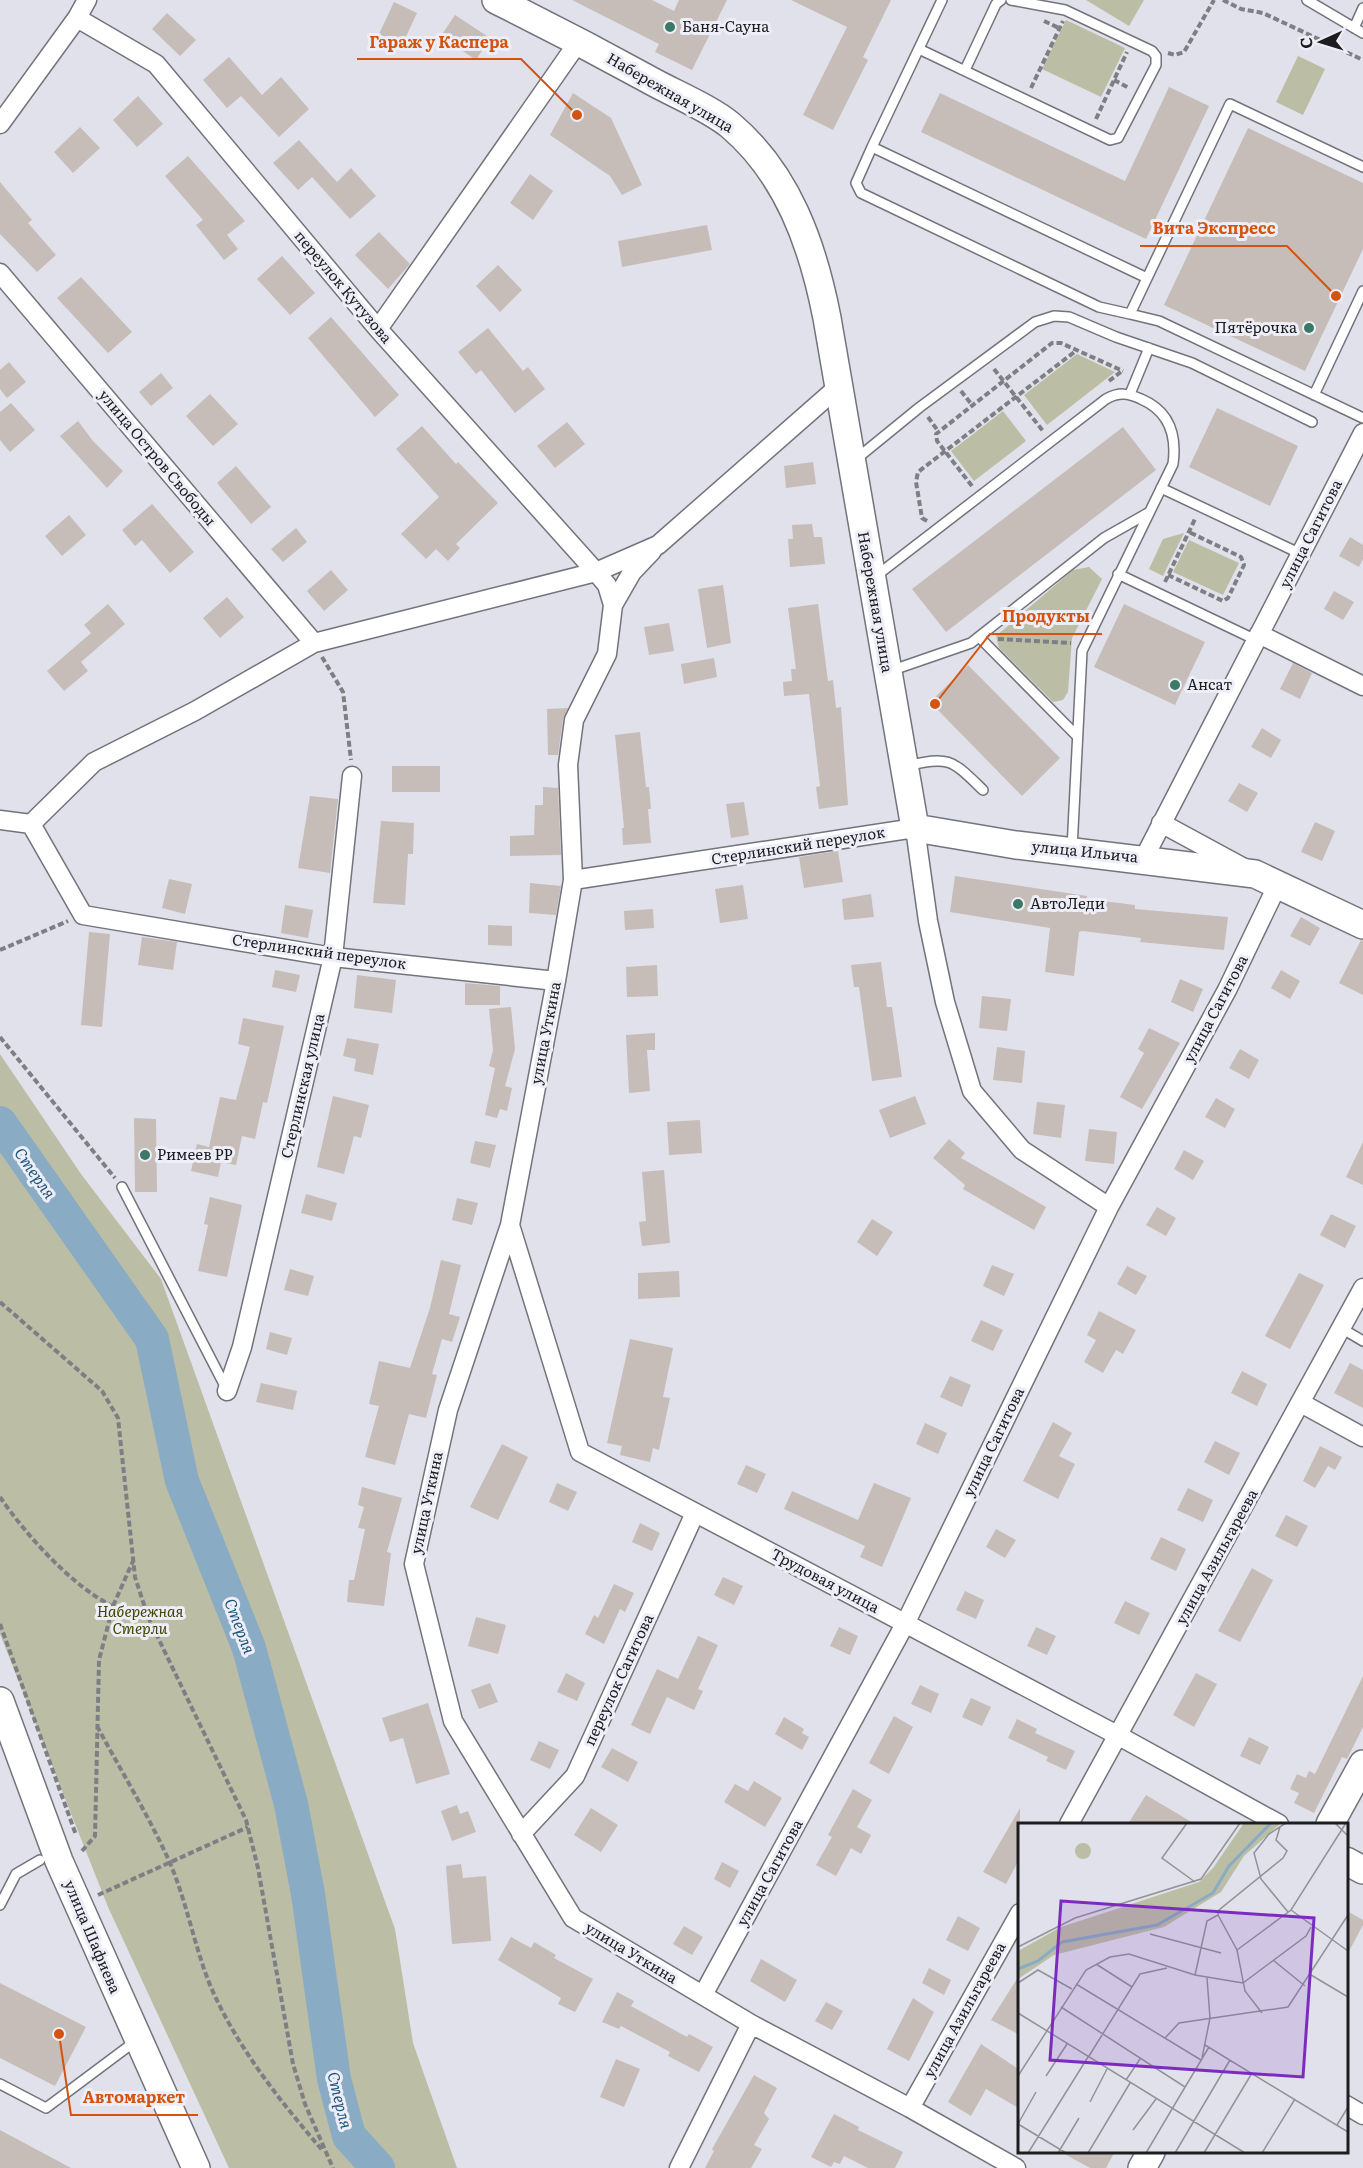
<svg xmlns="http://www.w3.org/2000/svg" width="1363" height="2168" viewBox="0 0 1363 2168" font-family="Literata,serif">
<rect width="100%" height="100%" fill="#e0e1ea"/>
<path fill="#bbbea4" d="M1086 0H1144L1129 26Z
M1066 20 1125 48 1101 97 1042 69Z
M1298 56 1325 69 1303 115 1276 102Z
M1077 354 1115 372 1047 425 1024 395Z
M1003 411 1026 441 974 481 951 451Z
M1184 533 1163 576 1149 569 1163 539Z
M1189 540 1239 563 1223 595 1173 572Z
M1089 567 1102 579 1072 638 1068 692 1063 700 1053 702 999 648 996 636 1073 570Z
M0 1054 81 1174 161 1279 395 1929 413 2043 457 2168H229L108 1907 0 1634Z"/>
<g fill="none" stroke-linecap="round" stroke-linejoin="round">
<path stroke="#89abc4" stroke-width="34" d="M0 1123 152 1339 182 1481 249 1648 291 1804 308 1894 334 2079 349 2136 378 2168"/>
</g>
<path fill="#c6bdb8" d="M572 0H652L674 11 679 0H727L692 70 655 52 659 44Z
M791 0H891L863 57 868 60 833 130 803 115 847 27Z
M394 2 417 13 402 45 379 34Z
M167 13 196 40 180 56 152 29Z
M455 15 490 38 476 60 441 36Z
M229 57 262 95 281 77 309 109 279 137 241 96 227 108 203 80Z
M1169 87 1209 106 1146 239 921 132 940 93 1125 181Z
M573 93 611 118 642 185 622 195 610 176 550 135Z
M138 96 163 124 137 147 113 120Z
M80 127 100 148 73 173 54 152Z
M1248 128 1363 183V249L1305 371 1164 305Z
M299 140 337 182 351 168 376 196 350 219 312 177 298 190 273 163Z
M188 156 245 221 227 235 238 249 224 260 196 225 203 220 165 176Z
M530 174 553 191 533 220 510 203Z
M0 182 32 220 28 223 56 255 37 272 0 234Z
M707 225 712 250 622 267 618 241Z
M379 232 410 264 388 289 355 255Z
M282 256 315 293 290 315 257 279Z
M498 265 522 290 500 312 476 286Z
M81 277 132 332 108 353 57 298Z
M331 317 399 395 375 417 308 338Z
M488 328 523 371 528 367 545 389 515 413 481 370 476 374 458 352Z
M9 362 26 382 7 398 0 389V370Z
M161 373 173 388 151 406 139 392Z
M210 394 238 424 213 446 186 416Z
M11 403 35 430 10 452 0 440V412Z
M1217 408 1298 446 1270 506 1189 467Z
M78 421 93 441 123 471 107 488 60 436Z
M567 422 585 444 555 468 537 446Z
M422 426 456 464 458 462 498 503 456 544 460 548 448 561 436 549 426 559 401 534 439 497 396 449Z
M1123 427 1156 470 946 632 912 589Z
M813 462 816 484 786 488 784 466Z
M236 466 271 507 251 524 217 483Z
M152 504 194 552 170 573 142 540 135 546 122 530Z
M69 515 86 535 62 556 45 536Z
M812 524 814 537H822L825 564 790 567 788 539H793L792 525Z
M296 528 307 542 283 562 271 549Z
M1350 537 1363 545V559L1359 567 1339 556Z
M331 570 348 590 324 611 307 591Z
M723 585 731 643 707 648 698 589Z
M1334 591 1354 602 1343 620 1324 609Z
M227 597 244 617 220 638 203 618Z
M108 604 125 624 81 662 88 671 64 691 47 671 91 633 84 625Z
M818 604 828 681 833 680 836 708 841 707 848 805 819 809 816 787 820 786 809 694 784 696 783 682 792 681 791 669H796L788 608Z
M1124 604 1205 642 1175 705 1094 667Z
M669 623 674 651 649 655 644 627Z
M714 658 717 677 684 684 681 664Z
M1293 663 1312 673 1300 699 1280 689Z
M968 665 1060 758 1022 796 930 702Z
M568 708 563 719 558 755H548L547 709Z
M1262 728 1281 740 1271 758 1251 747Z
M640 732 646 787H649L651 809H648L651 843 623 845 622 828H624L615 735Z
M392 766H440V792H392Z
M1239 783 1258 793 1247 812 1228 801Z
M543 787 558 788 561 855 510 856V836L534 835 535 805H543Z
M310 796 338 799 330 873 298 868Z
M744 802 749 835 731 838 726 804Z
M381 821 414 823 413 854H408L405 905 373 903Z
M1315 822 1335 831 1322 861 1301 852Z
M838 851 843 882 804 888 799 857Z
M955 876 1087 896V899L1135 905V909L1228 917 1224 950 1140 942 1141 938 1082 931 1079 932 1074 976 1045 972 1050 928 950 912Z
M169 879 192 884 185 914 162 908Z
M530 883 561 886 556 915 529 913Z
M743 885 748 919 720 923 715 889Z
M871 894 874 917 844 920 842 899Z
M285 905 313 910 308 938 281 933Z
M653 909 654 928 625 930 624 911Z
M1301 917 1320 928 1310 946 1290 936Z
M488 925 512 926V946L488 945Z
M89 932 110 934 102 1027 81 1025Z
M142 937 177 942 173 970 138 965Z
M1361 940 1363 941V995L1339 983Z
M881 962 887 1007H892L902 1077 872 1081 859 987H854L851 965Z
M657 965 658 996 627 997 626 967Z
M275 970 300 975 296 992 272 987Z
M1281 970 1300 981 1290 999 1271 988Z
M357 975 396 980 392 1013 354 1008Z
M1180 979 1203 989 1193 1012 1171 1002Z
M465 983 500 986V1005H465Z
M982 996 1011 999 1007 1031 979 1028Z
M511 1007 515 1049 505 1086 512 1088 507 1111 500 1109 497 1118 485 1115 495 1068 489 1066 493 1050 489 1009Z
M243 1018 284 1026 267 1103 263 1102 255 1139 242 1136 236 1165 221 1162 218 1177 191 1171 197 1144 209 1147 220 1097 236 1100 250 1047 238 1044Z
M1149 1028 1180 1043 1142 1109 1120 1097 1144 1053 1138 1049Z
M655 1033V1050H647L650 1091 629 1093 626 1035Z
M347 1038 379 1044 373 1075 354 1071 356 1059 343 1056Z
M997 1047 1025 1051 1022 1083 993 1080Z
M1240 1049 1259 1060 1249 1079 1229 1068Z
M333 1096 369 1105 361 1138 354 1136 344 1174 317 1167Z
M915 1096 926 1124 890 1138 879 1110Z
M1216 1098 1235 1109 1225 1128 1205 1117Z
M1037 1102 1065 1105 1061 1138 1033 1134Z
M134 1118 156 1119 157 1192H135Z
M700 1120 702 1153 669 1155 667 1122Z
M1089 1129 1117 1132 1114 1164 1085 1161Z
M949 1139 965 1153 961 1158 1046 1207 1034 1230 963 1189 965 1185 933 1158Z
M475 1141 496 1145 490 1168 470 1163Z
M1363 1142V1185L1346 1177Z
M1184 1150 1204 1161 1193 1180 1174 1169Z
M664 1170 670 1243 642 1246 639 1222 646 1221 642 1172Z
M306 1194 337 1203 332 1221 301 1213Z
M210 1197 242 1205 227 1277 198 1271 208 1225 204 1224Z
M457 1198 478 1203 472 1225 452 1220Z
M1157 1207 1176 1218 1166 1236 1146 1225Z
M1331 1214 1356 1226 1345 1248 1320 1235Z
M872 1219 893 1232 877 1256 857 1242Z
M441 1260 461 1265 449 1314 460 1317 452 1342 442 1339 432 1374 437 1375 426 1418 409 1414 395 1465 365 1457 379 1406 369 1404 379 1361 410 1368 430 1308Z
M992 1265 1014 1274 1004 1296 983 1286Z
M1127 1266 1147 1276 1136 1295 1117 1284Z
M290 1269 314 1276 308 1296 284 1290Z
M679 1271 680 1297 638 1299V1273Z
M1299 1273 1324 1285 1290 1349 1265 1336Z
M1099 1311 1136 1330 1123 1354 1116 1350 1103 1373 1084 1362 1096 1340 1087 1335Z
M981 1320 1003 1330 993 1351 971 1341Z
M270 1332 292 1338 287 1355 266 1349Z
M630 1339 673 1348 663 1397 670 1398 659 1450 653 1448 650 1462 620 1455 622 1446 607 1443Z
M1350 1363 1363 1370V1408L1334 1393Z
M1242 1371 1267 1384 1257 1406 1231 1393Z
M950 1376 971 1385 962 1407 940 1397Z
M261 1383 297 1391 293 1410 256 1402Z
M1053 1422 1072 1433 1059 1456 1075 1464 1058 1499 1023 1481Z
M925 1423 947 1433 938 1454 916 1444Z
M1215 1441 1240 1453 1229 1475 1204 1462Z
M502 1444 528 1457 498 1520 470 1507Z
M1320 1446 1342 1457 1335 1470 1328 1466 1315 1488 1303 1481Z
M746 1465 766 1474 757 1493 737 1484Z
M557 1483 577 1492 568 1511 549 1502Z
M874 1483 911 1498 882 1567 860 1557 865 1546 784 1509 792 1491 858 1520Z
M362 1487 402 1498 387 1552 391 1553 384 1606 347 1602 349 1580H354L365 1529 358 1528 364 1507 358 1505Z
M1188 1488 1213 1500 1203 1522 1177 1510Z
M1286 1515 1308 1526 1297 1547 1275 1536Z
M640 1523 660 1533 652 1551 632 1542Z
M996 1529 1016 1540 1005 1558 986 1547Z
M1161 1537 1186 1549 1176 1571 1150 1559Z
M1252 1568 1273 1580 1240 1642 1218 1631Z
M723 1577 743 1586 734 1605 714 1595Z
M614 1584 634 1593 625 1612 620 1609 604 1644 585 1634 594 1615 598 1618Z
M965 1591 984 1600 976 1619 956 1610Z
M1125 1601 1150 1613 1139 1635 1114 1623Z
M476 1617 506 1625 498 1654 468 1646Z
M839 1627 858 1636 850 1655 830 1646Z
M1036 1627 1056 1636 1047 1655 1027 1646Z
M698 1636 718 1645 698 1689 703 1691 694 1710 667 1697 650 1734 631 1725 657 1669 678 1679Z
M566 1673 585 1683 577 1701 557 1692Z
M1196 1673 1217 1684 1194 1727 1173 1715Z
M1363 1676V1727L1347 1759 1342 1757 1314 1813 1294 1803 1299 1793 1290 1789 1297 1774 1306 1778 1309 1771 1315 1774Z
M490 1683 498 1702 479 1709 471 1690Z
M920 1685 939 1694 931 1713 911 1704Z
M971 1698 991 1707 982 1726 962 1717Z
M428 1703 450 1774 416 1784 403 1738 390 1742 382 1718Z
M894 1716 913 1727 889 1774 869 1763Z
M784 1717 804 1729 802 1733 809 1737 802 1750 775 1734Z
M1017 1719 1037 1729 1035 1733 1075 1751 1066 1770 1046 1761 1048 1757 1008 1738Z
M1249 1737 1269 1747 1260 1765 1240 1756Z
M539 1741 559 1750 550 1769 530 1760Z
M612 1748 638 1762 628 1782 601 1767Z
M754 1781 782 1798 765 1827 724 1802 735 1784 748 1791Z
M853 1789 872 1800 857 1827 871 1835 861 1854 851 1848 836 1876 816 1865 832 1837 828 1835Z
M1146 1795 1195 1824H1128Z
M457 1805 460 1814 468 1811 476 1832 452 1841 441 1811Z
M591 1808 618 1825 601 1852 574 1835Z
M1020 1808V1858L1006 1884 983 1872Z
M722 1862 739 1871 730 1888 714 1879Z
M461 1864 463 1878 486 1876 491 1941 452 1944 446 1866Z
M1347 1911 1363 1920V1925L1347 1955Z
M958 1916 980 1928 968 1951 946 1940Z
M684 1926 703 1937 692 1955 673 1944Z
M511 1937 531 1948 534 1942 556 1955 554 1958 593 1979 575 2012 558 2004 561 1998 498 1960Z
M761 1959 797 1980 785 2002 750 1981Z
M929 1968 951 1980 944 1995 922 1983Z
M1020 1974V2035L991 2020Z
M0 1983 86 2027 55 2086 0 2058Z
M617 1992 634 2001 631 2006 687 2037 689 2034 713 2047 699 2072 668 2056 670 2052 621 2026 619 2029 602 2022Z
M913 1998 934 2012 909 2061 887 2049Z
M826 2002 843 2011 832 2030 815 2021Z
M981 2044 1020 2070V2109L986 2089 971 2116 948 2102Z
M616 2059 640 2069 624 2107 600 2097Z
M754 2075 777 2088 764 2113 769 2119 754 2145 762 2149 751 2168H705L714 2151 712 2149Z
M834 2114 859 2127 858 2130 903 2152 895 2168H868L844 2156 840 2164 834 2162 831 2167 811 2157Z
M0 2130 71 2168H0Z
M1059 2151H1115L1106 2168H1090Z"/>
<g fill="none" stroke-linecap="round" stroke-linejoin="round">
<defs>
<path id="lane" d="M942 0 872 147 1147 278
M1307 0 1363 33
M1354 28 1363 8
M919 49 1110 140 1118 138 1156 65V56L1152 51 1065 10 1011 0
M965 70 996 4 1001 0
M872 147 856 183 861 193 1099 307 1130 314
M1363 167 1230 104 1130 314 1159 321 1363 418
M1130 394 1149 348
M1314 395 1363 291
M855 460 920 407 1035 322 1054 316 1069 317 1116 337 1192 363 1312 422
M1161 488 1301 554
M1118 574 1256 640
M876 576 1106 399C1119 392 1128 393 1141 399 1169 411 1177 435 1173 464L1082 651 1072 849
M980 638 1077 736
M890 671 971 643 1104 538 1148 513
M906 766C950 756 951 759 983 790
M122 1187 227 1390
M1341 1328 1363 1341
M0 1905 16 1874 40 1860
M0 2084 46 2108 137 2040"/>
<path id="street" d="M77 18 156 64 378 329 596 572 607 585 613 605 607 654 574 720 568 765 573 880 556 981 510 1225 448 1410 414 1564 453 1721 573 1918 751 2024 910 2108 1016 2168
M0 124 77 18 87 0
M0 273 314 643
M378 329 579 41
M613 605 632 572 652 551
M1259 634 1363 686
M0 820 31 824
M1161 823 1244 868
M31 824 94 762 195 711 314 643 596 572 658 545 838 387
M31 824 83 915 333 957 556 981
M1144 858 1363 433
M573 880 915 828 928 921 945 1002 972 1091 1022 1150 1109 1207
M510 1225 580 1452 1119 1736 1279 1824
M227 1391 242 1347 333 957 352 776
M1301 1403 1363 1437
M1069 1824 1363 1288
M521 1834 575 1776 695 1513
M703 1995 905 1624 1109 1207 1227 990 1278 884
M1346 2105 1363 2115
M910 2108 1020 1913
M679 2168 751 2024"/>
<path id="secondary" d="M496 0C547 25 597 51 646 78 672 93 708 107 730 125 788 174 813 246 827 318L915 828 1016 845 1255 874 1363 925
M0 1701 59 1861 196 2168
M1330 1824 1363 1764
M1346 1861 1363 1870
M1142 2168 1151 2152"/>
</defs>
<use href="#lane" stroke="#72737b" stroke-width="12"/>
<use href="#street" stroke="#72737b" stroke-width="21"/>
<use href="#secondary" stroke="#72737b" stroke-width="30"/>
<path stroke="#7e7f85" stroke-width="4" stroke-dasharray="6 3" stroke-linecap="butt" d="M1223 0 1241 9 1263 13 1363 60
M1044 21 1059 28
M1168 53 1175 55 1184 52 1214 0
M1114 80 1129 88
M1031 88 1063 21
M1096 119 1127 52
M994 369 1043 431
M1109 381 1122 371
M961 391 972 405
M928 417 938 431
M972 486 937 441 936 434 1052 343H1061L1123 371
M927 521 922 518 916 482 918 472 1077 350
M1168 575 1223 601 1228 598 1244 565 1241 557 1189 532
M1165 582 1195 519
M998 639 1071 643
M322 657 343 692 351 760
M0 950 68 921
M0 1037 115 1178
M0 1302 102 1391 118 1418 135 1577 148 1617C136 1613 123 1611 112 1606 71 1585 26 1535 0 1497
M148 1617 246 1820 258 1868 293 2064 305 2104 333 2168
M0 1624 76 1835
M97 1726C121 1771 149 1816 170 1863 187 1903 194 1945 210 1985 236 2046 280 2101 323 2151
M82 1851 95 1836 99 1660 113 1606 133 1561
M98 1895 248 1827"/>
<use href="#lane" stroke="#fff" stroke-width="9"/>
<use href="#street" stroke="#fff" stroke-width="18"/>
<use href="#secondary" stroke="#fff" stroke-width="27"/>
</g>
<g fill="#3b7966" stroke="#edeef7" stroke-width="2">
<circle cx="670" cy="27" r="6"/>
<circle cx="1309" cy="328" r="6"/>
<circle cx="1175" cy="685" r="6"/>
<circle cx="1018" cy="904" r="6"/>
<circle cx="145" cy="1155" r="6"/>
</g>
<g text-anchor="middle" stroke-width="6" stroke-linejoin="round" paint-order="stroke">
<g font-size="15" fill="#1d1d20" stroke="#edeef7" text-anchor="start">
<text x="682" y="32">Баня-Сауна</text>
<text x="1297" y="333" text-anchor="end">Пятёрочка</text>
<text x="1187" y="690">Ансат</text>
<text x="1030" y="909">АвтоЛеди</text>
<text x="157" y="1160">Римеев РР</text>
</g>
<g font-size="15" fill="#1d1d20" stroke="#edeef7">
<text transform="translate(670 93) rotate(30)" y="5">Набережная улица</text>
<text transform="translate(343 287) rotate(50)" y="5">переулок Кутузова</text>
<text transform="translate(157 458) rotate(50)" y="5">улица Остров Свободы</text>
<text transform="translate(1311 534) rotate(-63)" y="5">улица Сагитова</text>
<text transform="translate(875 602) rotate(80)" y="5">Набережная улица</text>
<text transform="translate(798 846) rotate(-9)" y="5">Стерлинский переулок</text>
<text transform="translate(1085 852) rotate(6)" y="5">улица Ильича</text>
<text transform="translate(319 952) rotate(8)" y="5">Стерлинский переулок</text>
<text transform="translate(1216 1009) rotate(-62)" y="5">улица Сагитова</text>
<text transform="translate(546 1033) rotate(-79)" y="5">улица Уткина</text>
<text transform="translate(303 1086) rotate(-77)" y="5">Стерлинская улица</text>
<text transform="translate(994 1442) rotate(-64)" y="5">улица Сагитова</text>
<text transform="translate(427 1503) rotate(-78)" y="5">улица Уткина</text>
<text transform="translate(1217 1557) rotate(-61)" y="5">улица Азильгареева</text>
<text transform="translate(825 1581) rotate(28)" y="5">Трудовая улица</text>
<text transform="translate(619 1680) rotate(-65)" y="5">переулок Сагитова</text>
<text transform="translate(770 1873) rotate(-61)" y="5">улица Сагитова</text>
<text transform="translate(92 1937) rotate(67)" y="5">улица Шафиева</text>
<text transform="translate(631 1953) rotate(31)" y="5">улица Уткина</text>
<text transform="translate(965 2010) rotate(-61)" y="5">улица Азильгареева</text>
</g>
<g font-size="15" font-style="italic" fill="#434602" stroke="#edeef7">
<text x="140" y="1617">Набережная<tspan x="140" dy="17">Стерли</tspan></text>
</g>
<g font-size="16" font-style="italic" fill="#1e567a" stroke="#edeef7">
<text transform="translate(35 1173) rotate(55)" y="6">Стерля</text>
<text transform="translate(240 1626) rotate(69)" y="6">Стерля</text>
<text transform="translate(340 2100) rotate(76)" y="6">Стерля</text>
</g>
</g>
<g transform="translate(1018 1823)">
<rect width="330" height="330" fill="#e0e1ea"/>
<path d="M226 0H263L226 33 203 69 146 104 36 132 0 156V128L43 104 181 59 195 45ZM57 28a8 8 0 1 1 16 0a8 8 0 1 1-16 0Z" fill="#bbbea4"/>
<path fill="none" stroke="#89abc4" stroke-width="3" d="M0 146 20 138 44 119 139 102 195 70 211 43 253 0"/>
<path fill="none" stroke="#929399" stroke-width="1.5" d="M169 0 144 35 177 59M268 0 251 11 236 30 243 56 270 89M317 0 330 13M273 87 330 128M200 92 201 87 265 35 269 28 258 17 262 4M200 92 219 127 227 168 244 190M132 111 203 130M0 124 57 95 183 56 222 0M219 127 273 87 328 0M255 137 287 163M78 141 114 164M177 152 189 98 200 92M293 152 330 174M0 160 20 147 54 166M225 160 288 113 293 104M58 161 183 237M43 184 167 264M0 190 227 330M147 215 161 200 270 184 330 92M187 222 330 309M71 233 122 151 149 145M184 235 192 195 189 155M0 253 68 147 92 134 111 131 177 152 225 160M28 253 49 221M108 257 122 236M72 279 89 246M154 286 191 224M0 301 48 330M0 301 18 269M319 302 330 284M115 307 138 276M10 330 70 234M40 330 61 295M70 330 112 260M128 330 154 286M157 330 212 237M186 330 234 250M244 330 277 276"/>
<path fill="#7b2cbf" fill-opacity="0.15" stroke="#7b2cbf" stroke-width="3" d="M43 78 296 95 285 254 32 237Z"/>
<rect width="330" height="330" fill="none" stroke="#1d1d20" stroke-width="3"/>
</g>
<path fill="none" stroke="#d4530e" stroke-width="2" d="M577 115L521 59H357M1336 296L1287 246H1140M935 704L990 634H1102M59 2034L71 2115H198"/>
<g fill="#d4530e" stroke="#edeef7" stroke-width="2">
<circle cx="577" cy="115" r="6"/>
<circle cx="1336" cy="296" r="6"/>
<circle cx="935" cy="704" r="6"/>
<circle cx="59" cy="2034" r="6"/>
</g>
<g font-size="16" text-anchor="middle" font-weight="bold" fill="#d4530e" stroke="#edeef7" stroke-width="6" stroke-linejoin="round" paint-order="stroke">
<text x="439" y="48">Гараж у Каспера</text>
<text x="1214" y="234">Вита Экспресс</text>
<text x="1046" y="622">Продукты</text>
<text x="134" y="2103">Автомаркет</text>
</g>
<g transform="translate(1321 42) rotate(266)" stroke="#edeef7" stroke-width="4.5" paint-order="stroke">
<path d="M0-4.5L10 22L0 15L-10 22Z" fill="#1d1d20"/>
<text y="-9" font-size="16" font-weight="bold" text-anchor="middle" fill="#1d1d20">С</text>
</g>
</svg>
